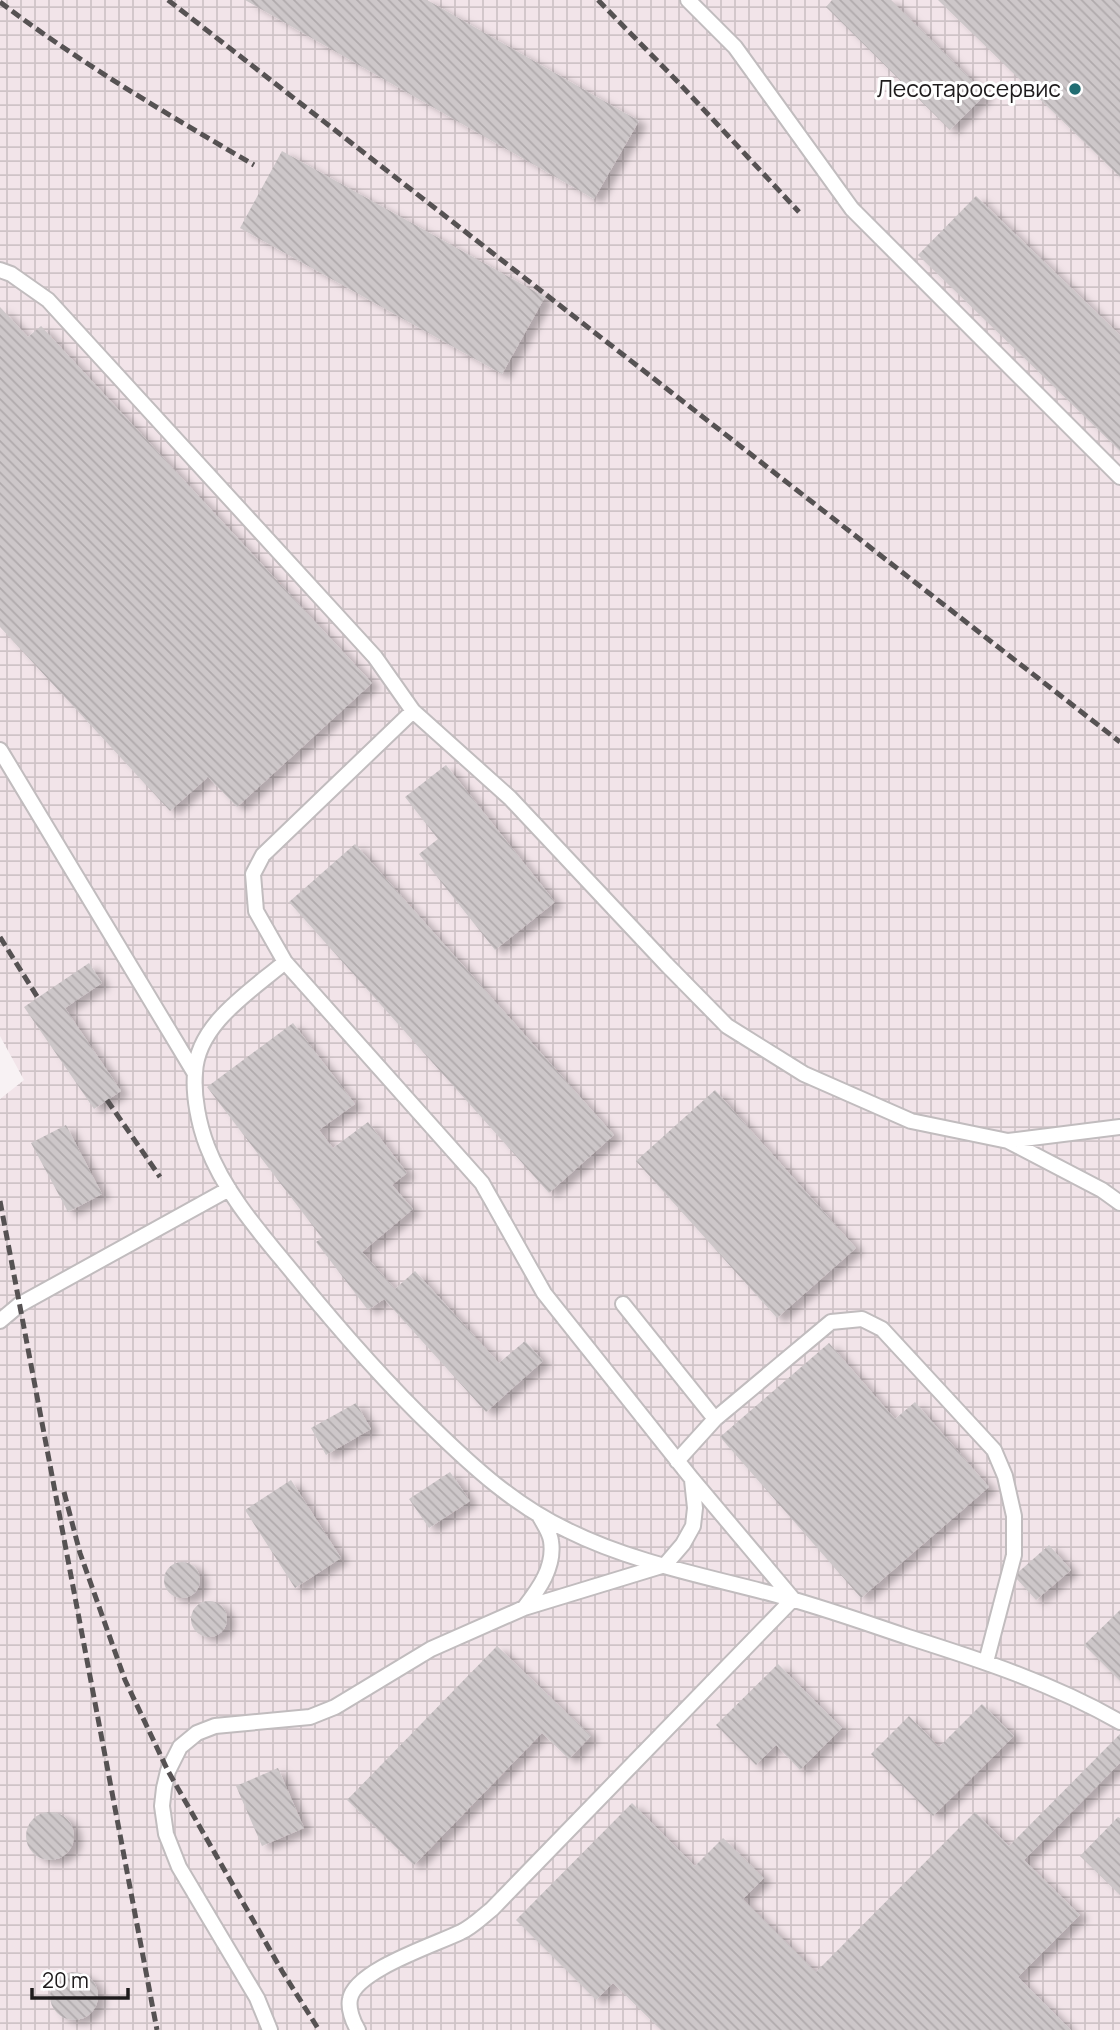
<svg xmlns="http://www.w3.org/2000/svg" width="1120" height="2030" viewBox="0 0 1120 2030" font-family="Manrope,sans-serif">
<defs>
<pattern id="industrial-grid" width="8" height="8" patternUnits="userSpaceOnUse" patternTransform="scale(1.75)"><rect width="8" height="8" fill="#f2e4e9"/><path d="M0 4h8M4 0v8" fill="none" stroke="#cfc3c7"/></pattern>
<pattern id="building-back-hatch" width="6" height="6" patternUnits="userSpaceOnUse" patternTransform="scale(1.75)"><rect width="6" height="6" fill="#cdc7c9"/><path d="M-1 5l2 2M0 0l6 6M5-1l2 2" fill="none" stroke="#b0aaac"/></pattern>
<filter id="shadow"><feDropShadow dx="8" dy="4.5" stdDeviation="3.5" flood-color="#0004"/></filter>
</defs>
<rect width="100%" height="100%" fill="#f8f2f4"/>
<path fill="url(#industrial-grid)" d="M0 0H1120V2030H0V1099L24 1080 0 1036Z"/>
<path fill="url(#building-back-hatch)" filter="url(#shadow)" d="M245 0H427L639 121 594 199Z
M832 0H891L986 94 950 130 826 7Z
M938 0H1120V177Z
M282 151 545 297 502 374 240 228Z
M976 196 1120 335V451L918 255Z
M0 307 28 337 41 326 372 683 237 807 208 777 170 811 0 627Z
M446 765 555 902 495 950 419 854 438 839 405 797Z
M355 844 614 1135 549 1193 289 902Z
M89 963 102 983 65 1008 121 1091 94 1109 24 1007Z
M293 1023 355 1104 319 1130 333 1148 368 1122 407 1173 392 1185 413 1209 362 1252 395 1289 415 1271 499 1363 525 1341 543 1361 486 1412 384 1299 368 1310 316 1242 322 1238 207 1087Z
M715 1090 856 1248 777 1318 636 1161Z
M66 1125 102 1194 68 1212 31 1143Z
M829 1343 895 1419 915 1402 989 1487 861 1598 720 1437Z
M356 1403 371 1429 326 1455 311 1428Z
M450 1472 470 1501 429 1528 409 1499Z
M291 1480 341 1558 295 1588 245 1510Z
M1049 1545 1071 1570 1036 1600 1014 1576Z
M164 1580a18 18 0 1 1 36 0a18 18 0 1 1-36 0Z
M191 1619a18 18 0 1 1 36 0a18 18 0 1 1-36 0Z
M1120 1610V1681L1084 1645Z
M497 1646 591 1736 569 1759 542 1733 414 1865 347 1800Z
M778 1664 842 1728 800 1770 776 1745 756 1765 716 1725Z
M982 1704 1014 1736 933 1816 871 1754 909 1716 939 1747Z
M1120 1734V1763L1024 1860 1080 1915 1018 1977 1071 2030H661L613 1983 596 2000 516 1920 632 1803 695 1866 723 1838 764 1878 743 1899 816 1972 975 1812 1009 1846Z
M278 1768 304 1828 262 1846 236 1786Z
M26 1836a24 24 0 1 1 48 0a24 24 0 1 1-48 0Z
M1118 1817 1120 1818V1895L1080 1856Z
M50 1996a24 24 0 1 1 48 0a24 24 0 1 1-48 0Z"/>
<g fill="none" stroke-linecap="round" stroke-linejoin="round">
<defs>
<path id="service" d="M688 0 735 47 852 209 1120 477
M0 270 11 274 48 300 375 657 413 711 510 798 666 964 727 1026 804 1074 911 1121 1008 1141 1120 1127
M0 750 194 1072
M285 962C251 991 197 1024 195 1073 193 1096 199 1125 207 1146 225 1194 262 1235 294 1274 338 1328 384 1381 434 1429 474 1468 516 1506 567 1530 631 1562 705 1576 773 1594 819 1606 863 1622 908 1637 981 1660 1054 1684 1120 1722
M1008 1141 1102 1190 1120 1203
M623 1304 715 1419
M0 1321 19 1305 229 1189
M677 1461 715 1419 831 1322 862 1319 882 1329 994 1450 1005 1476 1014 1516V1555L986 1662
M524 1608C539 1589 555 1567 551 1541 550 1532 543 1523 539 1515
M270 2030 257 1998 179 1867 166 1834 162 1806 164 1788 168 1771 180 1747 197 1733 215 1726 310 1717 335 1707 431 1649 524 1608 665 1565 683 1544 693 1526 695 1508 692 1480
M358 2030C353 2022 348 2009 350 1999 355 1970 437 1944 461 1932 472 1927 482 1917 492 1909L793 1599 692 1479 544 1293 482 1183 285 962 256 911 253 874 263 855 413 711"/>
</defs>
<use href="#service" stroke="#c1bcbe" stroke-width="18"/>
<use href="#service" stroke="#fff" stroke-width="14"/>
<path stroke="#565253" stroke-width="5" stroke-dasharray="10 5" stroke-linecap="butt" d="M168 0 1120 742
M598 0 678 82 799 212
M0 2C80 63 167 114 254 165
M0 937 38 998
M107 1100 160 1177
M0 1201 157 2030
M64 1492 80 1553 125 1680 168 1771 282 1971 319 2030"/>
</g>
<circle fill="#216d72" stroke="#fff" stroke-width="2.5" cx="1075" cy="89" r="7"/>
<g text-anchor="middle" stroke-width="6" stroke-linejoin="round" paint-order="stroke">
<g font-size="23" fill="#1e1b1c" stroke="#fff" text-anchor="end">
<text x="1061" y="97">Лесотаросервис</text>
</g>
</g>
<path d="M32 1988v10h96v-10" fill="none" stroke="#1e1b1c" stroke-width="3.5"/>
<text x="42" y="1988" font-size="21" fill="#1e1b1c" stroke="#ffffff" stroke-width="5" paint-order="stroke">20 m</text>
</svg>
